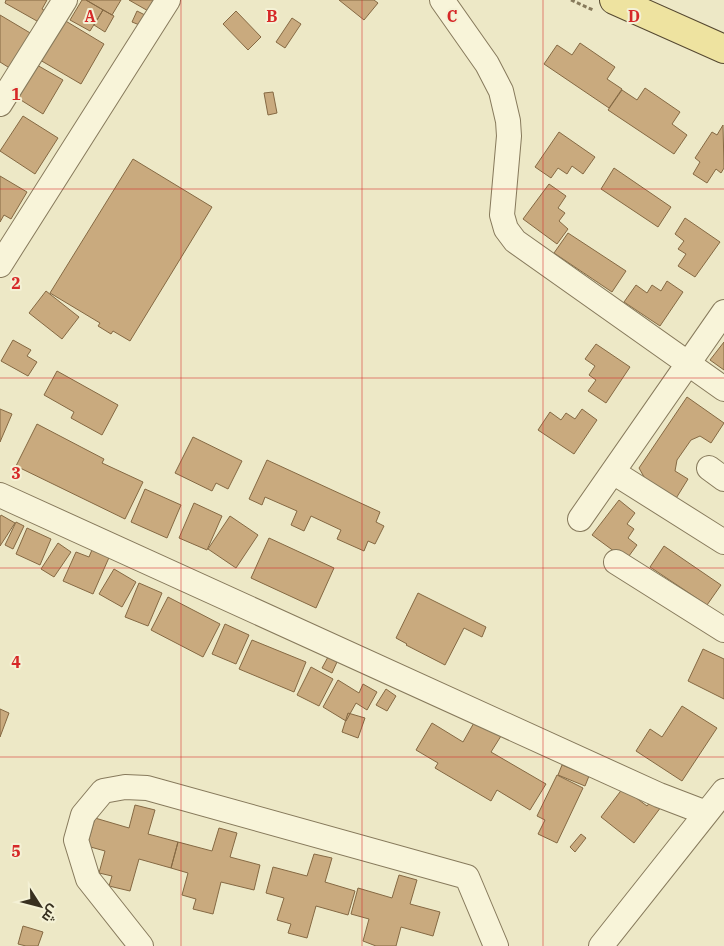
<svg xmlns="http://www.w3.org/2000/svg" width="724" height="946" viewBox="0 0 724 946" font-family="'IBM Plex Serif',Cairo,serif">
<rect width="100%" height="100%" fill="#ede8c6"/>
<path fill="#c9aa7e" stroke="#856943" d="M6 0H47L42 9 51 14 44 25 5 3Z
M82 0H86L103 10 90 31 70 20Z
M86 0H121L112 15Z
M129 0H157L150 12Z
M339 0H374L378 3 364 20Z
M103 10 114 16 105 32 94 25Z
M137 11 147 16 142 26 132 22Z
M236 11 261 37 248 50 223 24Z
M0 15 37 37 16 72 0 62Z
M292 18 301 24 285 48 276 42Z
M64 20 104 44 81 84 40 60Z
M580 43 615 67 607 79 622 89 609 108 544 64 557 45 572 55Z
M30 61 63 80 43 114 16 97Z
M645 88 680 112 672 124 687 135 674 154 608 110 622 90 637 100Z
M273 92 277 113 268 115 264 93Z
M23 116 58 138 35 174 0 151Z
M723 125 724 168 721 173 716 169 707 183 693 174 700 162 695 158 712 132 717 135Z
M559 132 595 157 583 174 572 166 567 174 558 168 551 178 535 167Z
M133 159 212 207 130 341 113 331 111 334 98 326 100 323 50 293Z
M614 168 671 207 658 227 601 189Z
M0 176 27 192 11 219 4 215 0 222Z
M549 184 566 196 558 208 565 213 559 221 568 229 557 244 523 219Z
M685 218 720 242 695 277 678 266 686 254 678 249 684 241 675 234Z
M568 233 626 271 612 292 554 253Z
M667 281 683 292 660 326 624 302 636 285 647 293 652 285 661 291Z
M46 291 79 317 62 339 29 313Z
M13 340 31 350 27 356 37 362 28 376 1 361Z
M724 342V370L710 360Z
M596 344 630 367 606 403 588 391 596 380 589 375 595 366 585 359Z
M57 371 118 405 102 435 71 418 74 412 44 395Z
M687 397 724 423 711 443 700 436 691 440 677 460 675 471 688 479 675 500 648 484 639 468Z
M0 409 12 414 0 442Z
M582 409 597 420 574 454 538 430 550 412 561 420 566 413 575 419Z
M37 424 104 459 102 463 143 482 125 519 16 466Z
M193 437 242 461 228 489 216 483 212 491 175 473Z
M267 460 380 512 376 522 384 526 375 544 368 541 364 551 337 539 341 530 311 516 304 531 291 525 297 511 265 497 262 505 249 499Z
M145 489 181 505 167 538 131 522Z
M619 500 635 513 627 524 634 529 628 538 637 545 626 560 592 535Z
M194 503 222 516 207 550 179 538Z
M1 515 15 523 0 546V517Z
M230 516 258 535 236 568 208 549Z
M16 522 24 526 13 549 5 545Z
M27 528 51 539 40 565 16 554Z
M269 538 334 568 316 608 251 578Z
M58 543 71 552 54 577 41 569Z
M94 545 111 553 93 594 63 581 76 552 89 557Z
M664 546 721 585 707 605 650 567Z
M114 569 136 582 122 607 99 594Z
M139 583 162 593 148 626 125 617Z
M418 593 486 627 482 637 464 628 445 665 406 645 407 644 396 638Z
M168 597 220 624 203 657 151 630Z
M225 624 249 635 236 664 212 654Z
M252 640 306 662 294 692 239 669Z
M703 649 724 659V699L688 681Z
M328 657 337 662 332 673 322 668Z
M311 667 333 679 319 706 297 695Z
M338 680 359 693 363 684 377 692 367 710 356 703 346 721 323 707Z
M386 689 396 696 387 711 376 705Z
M682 706 717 728 682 781 636 751 650 729 662 737Z
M0 709 9 713 0 737Z
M348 713 365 718 358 738 342 732Z
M475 721 501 736 491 752 546 784 530 810 497 790 491 801 435 768 438 763 416 750 432 723 463 742Z
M562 765 589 776 585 786 558 775Z
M557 775 583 788 557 843 538 834 545 820 537 816Z
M623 788 647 806 652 800 661 807 634 843 601 817Z
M135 805 155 810 148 834 178 842 171 868 139 859 130 891 109 886 112 876 99 873 105 851 87 846 95 818 129 828Z
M219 828 237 833 230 857 260 865 254 890 221 882 213 914 193 909 196 899 182 895 188 873 171 868 178 842 212 851Z
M581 834 586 838 575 852 570 847Z
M314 854 332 858 325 882 355 891 348 915 316 906 307 938 288 933 291 924 277 920 284 898 266 893 273 867 307 876Z
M399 875 417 880 410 904 440 912 433 936 401 927 396 946H376L363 941 369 919 351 914 358 888 392 898Z
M23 926 43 932 38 946H26L18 944Z"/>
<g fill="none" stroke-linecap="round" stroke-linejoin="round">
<defs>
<path id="minor" d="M442 0 487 64 501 91 508 121 509 136 502 215 506 229 515 241 724 389
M0 104 65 0
M0 265 168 0
M709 468 724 479
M613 472 724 542
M0 495 659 795 706 813
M580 519 724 312
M616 562 724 630
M141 946 88 879 76 840 83 815 103 791 125 787 147 788 467 877 496 946
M601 946 724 791"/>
<path id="major" d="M614 0 724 49"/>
</defs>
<use href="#minor" stroke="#877a5c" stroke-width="26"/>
<use href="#major" stroke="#554830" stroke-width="30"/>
<path stroke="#877a5c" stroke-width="3" stroke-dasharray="4 2.5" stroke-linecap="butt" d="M571 0 593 10"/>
<use href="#minor" stroke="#f8f4d9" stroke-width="24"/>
<use href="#major" stroke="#eee3a0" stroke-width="28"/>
</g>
<path fill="none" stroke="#d62828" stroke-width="1" stroke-opacity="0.55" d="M181 0V946M362 0V946M543 0V946M0 189H724M0 378H724M0 568H724M0 757H724"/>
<g font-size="16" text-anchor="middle" font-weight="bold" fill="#d62828" stroke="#f4f1d5" stroke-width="4" stroke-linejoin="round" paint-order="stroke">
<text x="90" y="22">A</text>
<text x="272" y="22">B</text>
<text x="452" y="22">C</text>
<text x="634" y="22">D</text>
<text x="16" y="100">1</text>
<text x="16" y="289">2</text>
<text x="16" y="479">3</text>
<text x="16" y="668">4</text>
<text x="16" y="857">5</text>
</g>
<g transform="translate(40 906) rotate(126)" stroke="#f4f1d5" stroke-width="4" paint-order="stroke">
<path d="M0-4L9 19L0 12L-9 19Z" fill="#383020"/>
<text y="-8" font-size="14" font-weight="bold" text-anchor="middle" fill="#383020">ش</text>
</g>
</svg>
